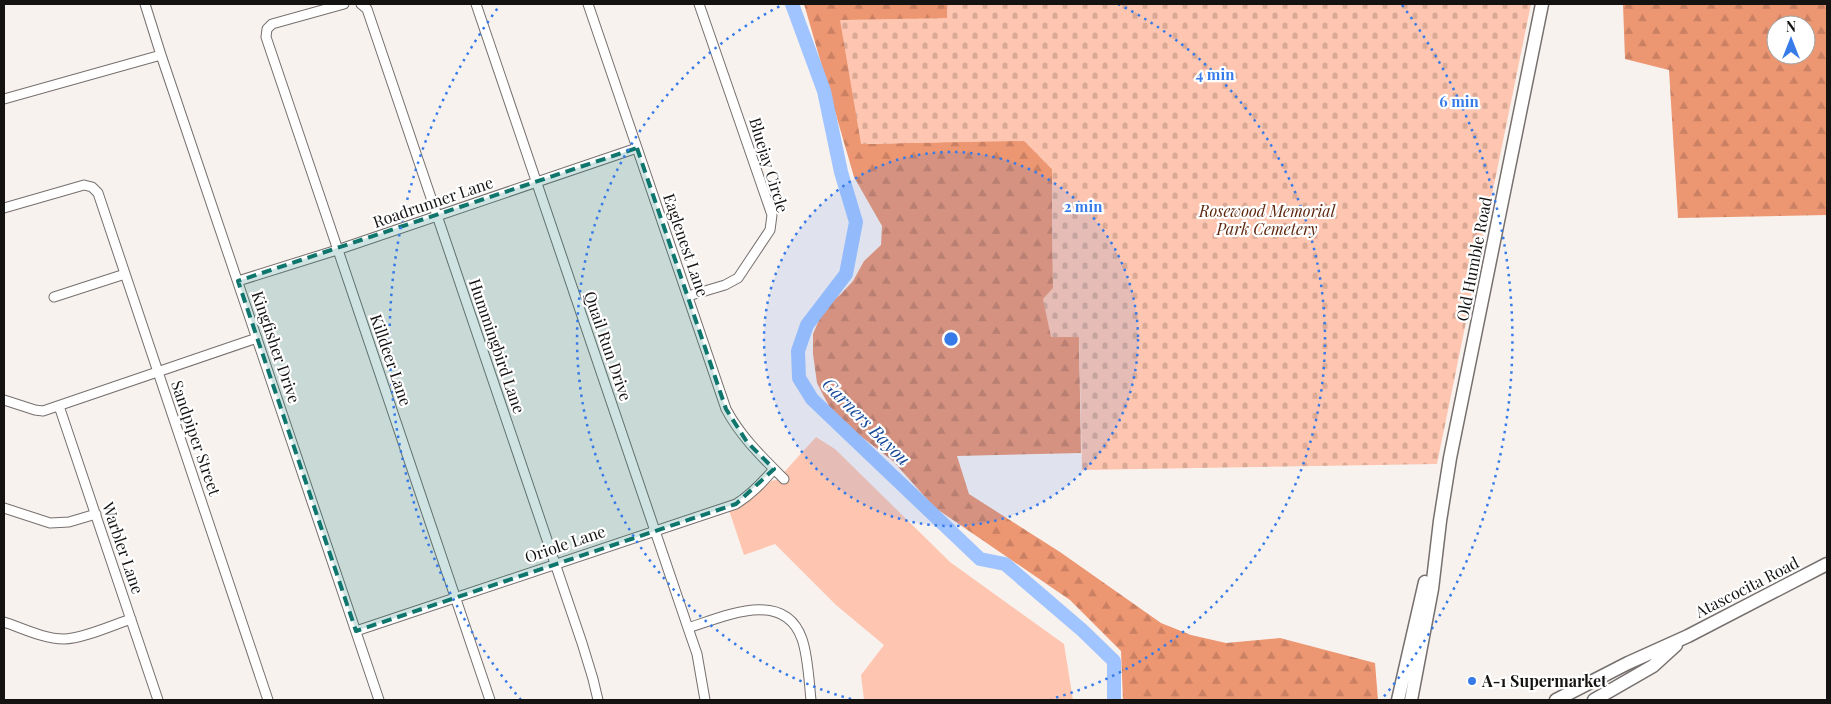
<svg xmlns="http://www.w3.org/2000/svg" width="1831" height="704" viewBox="0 0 1831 704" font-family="'Playfair Display',serif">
<defs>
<pattern id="forest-firs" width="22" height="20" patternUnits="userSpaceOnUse" patternTransform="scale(1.25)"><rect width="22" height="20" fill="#ec9672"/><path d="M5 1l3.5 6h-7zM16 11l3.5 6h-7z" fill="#ca8062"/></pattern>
<pattern id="cemetery-stones" width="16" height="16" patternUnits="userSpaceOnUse" patternTransform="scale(1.25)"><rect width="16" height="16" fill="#fec6b0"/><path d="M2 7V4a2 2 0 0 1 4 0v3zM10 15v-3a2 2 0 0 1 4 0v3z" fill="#d9a996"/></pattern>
</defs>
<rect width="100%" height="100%" fill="#f8f2ef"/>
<path fill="#fec6b0" d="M816 437 835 449 950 562 1064 644 1073 700H864L861 675 884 645 836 605 775 544 744 555 729 510C738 506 747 502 755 496 762 491 768 479 777 480Z"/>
<path fill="url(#forest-firs)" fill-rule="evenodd" d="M804 4H947V18L861 144 1024 140 1052 169 1053 288 1079 337 1081 453 957 456 969 494 1060 552 1161 623 1191 635 1226 643 1280 638 1375 663 1378 700H1123L1121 651 1070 600 934 507 893 461 845 424 830 408 817 383 813 354V334L824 308 841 294 853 281 864 261 881 245 882 226 854 177Z
M1623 4H1827V215L1678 218 1669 70 1625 59ZM1776 25H1806V55H1776Z"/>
<path fill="url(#cemetery-stones)" d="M947 4H1531L1437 464 1082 470 1079 337H1051L1043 299 1053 288 1052 169 1024 141 861 144 840 20 947 18Z"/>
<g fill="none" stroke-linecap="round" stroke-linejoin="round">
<path stroke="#a0c4ff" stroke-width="14" d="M792 4 824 91 841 172 856 222 846 274 807 325 798 351 799 378 812 399 980 559 1005 564 1082 630 1114 661V700"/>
<defs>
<path id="street" d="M145 4 161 55 379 700
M344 4 272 24 267 29 266 37 490 700
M361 4 367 9 582 643 593 679 598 700
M476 4 688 628 697 654 705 700
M588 4 726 409C741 437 762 457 784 479
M4 99 161 55
M4 208 84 185 92 187 98 193 268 700
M238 281 337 250 637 148
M688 296 725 285 738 278 770 230 772 215 699 4
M54 297 125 274
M4 400 35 410 43 411 257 338
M59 406 158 700
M4 508 50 523 69 522 96 514
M4 622C22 628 44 639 64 639 82 639 113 625 131 619
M688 628C723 617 784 588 802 639 808 656 809 681 811 700
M356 631 736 504C751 495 762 483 774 469"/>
<path id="secondary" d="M1398 700 1425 582
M1411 700 1432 589 1440 521 1450 458 1542 4
M1556 700 1628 663 1688 636 1827 564
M1594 700 1653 666 1676 645"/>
</defs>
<use href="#street" stroke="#76706e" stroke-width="11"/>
<use href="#secondary" stroke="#76706e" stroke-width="15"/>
<use href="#street" stroke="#fff" stroke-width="9"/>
<use href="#secondary" stroke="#fff" stroke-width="12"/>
</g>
<path fill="#0f766e" fill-opacity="0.2" stroke="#0f766e" stroke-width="4" stroke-dasharray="10 6" stroke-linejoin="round" d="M637 148 726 409 747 442 774 469 736 504 356 631 238 281Z"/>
<circle cx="951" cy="339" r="187" fill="#377be9" fill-opacity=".12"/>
<g fill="none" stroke="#377be9" stroke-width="2.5" stroke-dasharray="2.5 5">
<circle cx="951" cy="339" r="187"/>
<path d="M851 699A374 374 0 0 1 784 4M1118 4A374 374 0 0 1 1051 699"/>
<path d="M521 700A561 561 0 0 1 500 5M1402 5A561 561 0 0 1 1381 700"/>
</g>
<circle fill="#377be9" stroke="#fff" stroke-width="2" cx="1472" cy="681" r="5"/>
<g text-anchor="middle" stroke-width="4.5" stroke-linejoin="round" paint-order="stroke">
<g font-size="16" fill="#151312" stroke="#fff">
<text transform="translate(769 165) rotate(73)" y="6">Bluejay Circle</text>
<text transform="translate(433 202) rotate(-19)" y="6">Roadrunner Lane</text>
<text transform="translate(686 245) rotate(71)" y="6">Eaglenest Lane</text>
<text transform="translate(1474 259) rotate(-79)" y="6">Old Humble Road</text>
<text transform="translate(497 346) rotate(71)" y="6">Hummingbird Lane</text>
<text transform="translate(608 346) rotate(71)" y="6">Quail Run Drive</text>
<text transform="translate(276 347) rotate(71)" y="6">Kingfisher Drive</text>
<text transform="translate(391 360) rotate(71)" y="6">Killdeer Lane</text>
<text transform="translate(196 438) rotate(71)" y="6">Sandpiper Street</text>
<text transform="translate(565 544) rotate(-19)" y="6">Oriole Lane</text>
<text transform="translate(123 548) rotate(71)" y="6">Warbler Lane</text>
<text transform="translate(1747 587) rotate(-27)" y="6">Atascocita Road</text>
</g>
<g font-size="16" font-style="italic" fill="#5d270e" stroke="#fff">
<text x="1267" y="217">Rosewood Memorial<tspan x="1267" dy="18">Park Cemetery</tspan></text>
</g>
<g font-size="16" font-weight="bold" fill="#151312" stroke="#fff" text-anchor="start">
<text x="1482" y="687">A-1 Supermarket</text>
</g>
<g font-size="18" font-style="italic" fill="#134799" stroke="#fff">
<text transform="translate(866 422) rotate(45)" y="6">Garners Bayou</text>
</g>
</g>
<circle cx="951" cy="339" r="8" fill="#377be9" stroke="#fff" stroke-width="2.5"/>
<g font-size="15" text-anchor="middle" font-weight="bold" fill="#377be9" stroke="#fff" stroke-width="4.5" stroke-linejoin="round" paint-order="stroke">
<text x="1215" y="80">4 min</text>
<text x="1459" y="107">6 min</text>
<text x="1083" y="212">2 min</text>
</g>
<rect width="1831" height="704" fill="none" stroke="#151312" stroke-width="10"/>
<g transform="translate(1791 40)"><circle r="24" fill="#ffffff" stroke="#a1a1a0"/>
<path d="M0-4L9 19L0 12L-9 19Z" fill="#377be9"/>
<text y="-8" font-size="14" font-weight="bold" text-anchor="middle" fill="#151312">N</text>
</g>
</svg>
